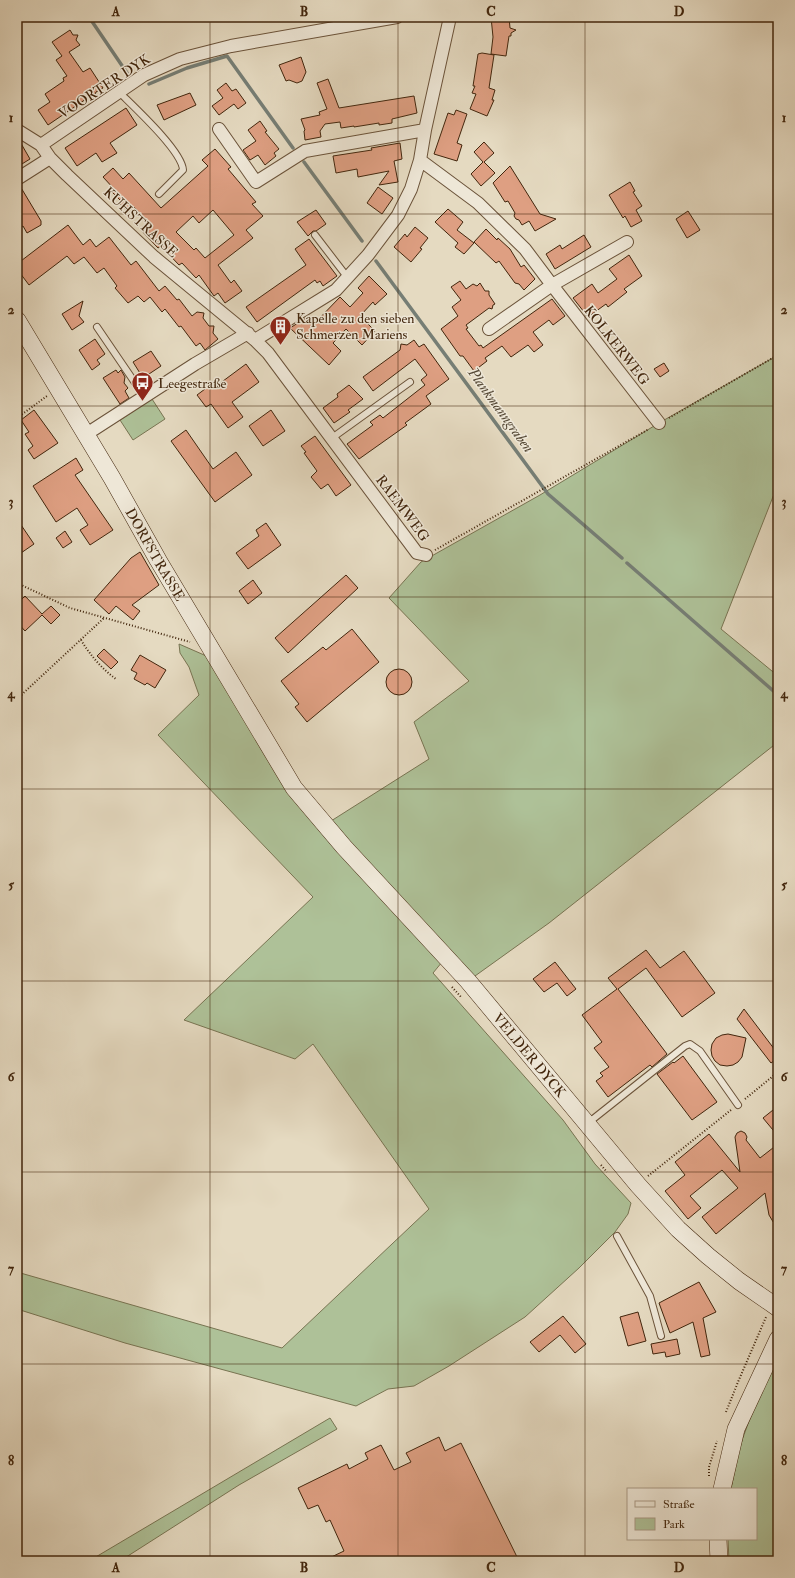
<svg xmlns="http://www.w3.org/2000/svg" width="795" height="1578" viewBox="0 0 795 1578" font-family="'IM FELL Double Pica',serif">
<rect width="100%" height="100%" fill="#e5dac1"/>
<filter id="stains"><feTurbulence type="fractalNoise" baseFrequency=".005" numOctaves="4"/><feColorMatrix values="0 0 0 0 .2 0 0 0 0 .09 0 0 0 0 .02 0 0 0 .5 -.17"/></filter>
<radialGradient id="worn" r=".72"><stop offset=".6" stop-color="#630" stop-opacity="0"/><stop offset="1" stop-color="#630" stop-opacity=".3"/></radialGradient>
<path fill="#aec198" stroke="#787452" d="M778 355V484L721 629 778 676V742L549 923 468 981 447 956 433 973 563 1120 595 1164 631 1203 628 1214 615 1232 579 1268 525 1317 449 1366 414 1386 388 1389 356 1406 125 1343 17 1309V1272L282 1348 429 1209 313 1044 295 1059 184 1020 313 897 158 735 199 695 189 667 180 653 179 644 227 665 299 782 331 821 429 759 414 722 469 681 389 598 421 562 540 495 659 423Z
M152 399 165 419 133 440 120 420Z
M778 1358V1561H729L728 1539H756V1489H731C735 1470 738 1450 745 1432 754 1406 766 1382 778 1358Z
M330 1418 337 1429 239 1485 120 1561H89Z"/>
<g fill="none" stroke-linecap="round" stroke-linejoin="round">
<path stroke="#767e75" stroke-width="3.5" d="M89 17 127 73
M149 84 187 68 227 56 293 148
M304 162 362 241
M376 261 548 494 622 558
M627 563 778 695"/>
</g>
<path fill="#de9f82" stroke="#42260d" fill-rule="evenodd" d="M491 17H509L510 28 516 30 511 33V36H509L506 56 491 54 493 37Z
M70 30 73 35H78L76 40 80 45 69 52 83 72 90 68 103 88 96 92 94 97H89L48 125 38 110 50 102 45 94 64 81 63 78 67 76 56 60 62 56 52 42Z
M482 53 494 55 489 88 495 90 492 100H494L487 116 470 109 476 94 472 93 475 86H473L478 54Z
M301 57 306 72 302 81 297 83 289 80 286 81 279 65Z
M328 79 339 108 414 96 417 113 392 119V123L379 125V123L354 127V126L341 128 340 122 325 124 320 131 321 137 305 140 304 131 305 130 301 119 320 115 319 112 327 109 317 83Z
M226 83 232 91 236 89 246 103 238 109 234 104 219 115 212 106 223 98 217 90Z
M190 93 196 105 164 120 157 105Z
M126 108 137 125 110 143 117 153 102 162 96 153 77 166 65 148Z
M456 110 467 114 457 143 462 145 457 161 434 154 448 113 454 115Z
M260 121 267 131 265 132 279 149 274 153 276 156 265 165 258 155 250 160 243 150 256 141 248 130Z
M17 139 19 140 30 159 17 167Z
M484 142 494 153 484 162 495 173 481 186 471 174 483 162 474 152Z
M400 143 402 159 394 161 398 182 379 185 389 171 358 177 357 169 336 173 333 156 372 150 371 148Z
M215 149 231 167 228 169 256 202 252 204 263 216 246 230 253 238 218 265 231 283 234 280 242 291 225 303 218 293 214 296 199 275 196 278 182 263 179 265 161 246 158 248 140 229 148 222 134 207 128 212 120 204 122 202 112 192 115 190 103 177 113 168 123 179 129 173 161 208 208 166 202 160ZM213 210 234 235 205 258 196 248 194 250 176 232 193 216 199 223Z
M510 166 540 214 556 219 535 231 529 221 522 225 519 220 516 219 514 216 515 213 508 201 505 202 493 183Z
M630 182 635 191 633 192 642 206 636 210 642 221 631 227 625 216 623 218 609 195Z
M17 186H20L41 221V225L27 233 23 226 17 229Z
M378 187 393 198 382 214 367 203Z
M448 209 463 222 457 230 474 243 464 254 455 247 458 243 435 222Z
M316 210 326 224 316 231H313L308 236 297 222Z
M688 211 700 230 687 238 676 219Z
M68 225 83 245 90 239 96 247 109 237 131 265 136 261 159 291 165 286 177 300 179 299 192 316 197 312 204 313 203 318 209 326H214L213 333 218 339 205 350 200 343 196 346 181 326 179 327 165 309 162 312 150 297 144 302 138 296 128 303 115 288 117 286 104 268 97 273 84 257 74 264 67 256 29 285 17 269V264Z
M415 227 428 238 420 248 422 249 411 262 394 247 405 234 407 237Z
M486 229 497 240 498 238 510 249 521 267 524 265 535 279 524 290 519 284 515 283 499 261 496 263 474 242Z
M584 235 591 247 555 269 546 254 560 245 562 249Z
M309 239 337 276 323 286 320 281 317 283 315 280 257 322 246 307 306 265 295 249Z
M629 255 642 276 624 289 627 292 608 307 606 304 588 317 573 298 592 284 598 293 617 279 609 269Z
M369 276 387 294 375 305 373 302 360 316 375 331 362 345 346 329 333 343 341 351 329 365 290 328 306 318 313 325 340 297 350 307 363 293 358 288Z
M460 281 466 289 473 284 477 286 480 283 485 291H489V295L495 304 493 305 492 309 489 308 466 325 468 328 466 329 479 346 481 345 483 348 552 299 565 316 553 325 549 320 533 332 543 345 534 352 528 345 511 357 502 346 485 358 487 361 474 371 463 356H460L441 329 458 316 452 307 461 300 451 287Z
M83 301 79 316 84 322 72 330 62 314Z
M95 339 105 354 97 360 100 364 92 370 79 350Z
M414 340 419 347 424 344 449 379 426 396 431 404 405 423 407 425 359 459 347 444 373 425 370 422 380 415 383 418 425 385 421 380 427 375 415 359 373 391 363 377 400 350 401 344 407 345Z
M151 351 161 366 143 378 133 362Z
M664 363 669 371 660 377 654 369Z
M246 364 259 382 232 402 243 417 228 428 211 404 206 407 197 395 217 380 219 384Z
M116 370 118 373 121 370 125 377 124 383 128 388 125 391 129 398 120 404 103 378Z
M349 385 363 399 348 410 350 412 334 423 323 408 338 397 337 394Z
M34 410 58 443 34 459 28 450 33 446 25 434 29 432 21 420Z
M271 410 285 431 263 446 249 426Z
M186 430 213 469 236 452 252 475 215 502 171 441Z
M315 436 351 485 336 496 328 484 321 489 311 477 317 471 304 453 306 452 301 446Z
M76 458 83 470 75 475 113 530 90 545 80 530 88 525 77 508 56 522 33 486Z
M17 519 34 544 21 553 17 547Z
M266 523 281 545 248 569 236 553 259 536 256 530Z
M65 531 72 542 63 548 56 538Z
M140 552 159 585 132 605 140 611 133 620 116 606 109 614 94 600 131 558Z
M346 575 358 588 288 653 275 638Z
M253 580 262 593 248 604 239 591Z
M25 596 42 614 51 606 60 615 51 624 42 615 25 631 17 622V604Z
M352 629 379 662 307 722 295 707 299 704 281 681 323 647 326 650Z
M104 649 118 662 111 669 97 656Z
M140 655 166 670 155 688 147 683 145 685 134 679 137 673 131 670Z
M386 682a13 13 0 1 1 26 0a13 13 0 1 1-26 0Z
M646 950 660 968 684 951 715 993 682 1017 646 968 618 989 667 1054 652 1067 650 1065 608 1097 596 1081 603 1076 600 1073 609 1067 594 1048 602 1042 582 1015 617 989 608 978Z
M555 962 576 989 567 996 557 983 544 992 533 979Z
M744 1009 778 1054V1058L771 1063 737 1019Z
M728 1034 746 1038 742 1057 738 1062 733 1065 727 1066 720 1065 715 1061 712 1056 711 1050 712 1044 716 1038 722 1035Z
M683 1056 717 1102 692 1120 657 1074 673 1062 674 1063Z
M778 1106V1136L763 1118Z
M741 1131 745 1133 747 1137 746 1140 760 1158 778 1144V1230L769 1215 765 1193 716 1234 702 1217 738 1188 722 1170 690 1196 701 1208 688 1219 665 1191 685 1175 675 1162 709 1134 740 1172 735 1137 737 1133Z
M699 1282 716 1312 703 1318 710 1355 701 1357 693 1322 670 1333 659 1303Z
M638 1312 646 1341 628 1346 620 1317Z
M563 1316 586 1344 575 1353 560 1335 539 1352 530 1342Z
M677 1339 680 1354 666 1357 665 1352 653 1354 651 1344Z
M439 1437 445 1451 461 1443 519 1561H323L344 1551 330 1520 326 1522 318 1505 308 1509 298 1488 347 1464 349 1469 368 1459 365 1453 381 1445 394 1470 411 1462 406 1453Z"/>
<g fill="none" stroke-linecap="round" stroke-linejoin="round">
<defs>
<path id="service" d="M119 92C134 107 182 151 183 170L159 194
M315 235 348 278
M97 327 144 396
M332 438 410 382
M588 1123 685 1046 690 1044 700 1051 738 1105
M617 1236 650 1296 661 1336"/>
<path id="minor" d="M219 129 256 182 305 151 425 130
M17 130 41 145 50 158 67 175 154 257 255 340 268 353 417 553 426 555
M41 145 144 75 180 59 231 46 397 17
M420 160 478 203 525 249 552 285 659 423
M17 179 50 158
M489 329 552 285 627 242
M255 340 336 290 368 255 398 215 411 189 420 160 425 130 450 17
M85 435 195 364 248 333"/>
<g id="secondary">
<path id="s1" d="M17 320 112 478 158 560 294 788 344 847 468 981 638 1185 678 1229 708 1256 739 1281 778 1308"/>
<path d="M722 1489 736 1429 778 1339"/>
<path d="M718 1539 719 1561"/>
</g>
</defs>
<use href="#service" stroke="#6b533a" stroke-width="8"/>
<use href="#minor" stroke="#6b533a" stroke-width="14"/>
<use href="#secondary" stroke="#42260d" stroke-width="18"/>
<path stroke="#42260d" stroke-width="2" stroke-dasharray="1 2" stroke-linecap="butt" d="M17 418 47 396
M669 418 778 355
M435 550 649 429
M17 583 70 608 190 642
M81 640C90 655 102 669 116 679
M17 699 104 618
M452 987 461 997
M745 1099 778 1072
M601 1165 607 1172
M648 1176 731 1110
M726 1412 738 1382 766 1317
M709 1476V1467L717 1441"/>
<use href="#service" stroke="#eee7d7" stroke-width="6"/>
<use href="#minor" stroke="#eee7d7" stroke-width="12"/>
<use href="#secondary" stroke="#eee7d7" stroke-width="17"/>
</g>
<path fill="none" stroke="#42260d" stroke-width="1" stroke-opacity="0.55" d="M210 17V1561M398 17V1561M585 17V1561M17 214H778M17 406H778M17 597H778M17 789H778M17 981H778M17 1172H778M17 1364H778"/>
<defs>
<symbol id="building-pin" viewBox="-11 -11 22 30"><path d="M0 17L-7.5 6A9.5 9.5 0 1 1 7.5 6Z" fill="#8f2418" stroke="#eee7d7"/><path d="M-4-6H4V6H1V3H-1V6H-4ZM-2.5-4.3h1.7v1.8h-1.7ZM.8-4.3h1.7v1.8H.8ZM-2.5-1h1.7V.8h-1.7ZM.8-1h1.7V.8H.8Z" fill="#fff"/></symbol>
<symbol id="bus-pin" viewBox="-11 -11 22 30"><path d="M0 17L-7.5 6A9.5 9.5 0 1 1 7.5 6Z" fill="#8f2418" stroke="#eee7d7"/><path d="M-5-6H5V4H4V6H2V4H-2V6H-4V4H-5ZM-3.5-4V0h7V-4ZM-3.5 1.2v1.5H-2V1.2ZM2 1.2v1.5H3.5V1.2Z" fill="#fff"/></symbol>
</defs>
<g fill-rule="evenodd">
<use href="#building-pin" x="268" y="314" width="25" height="34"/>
<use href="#bus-pin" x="130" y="370" width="25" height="34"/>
</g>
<g text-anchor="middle" stroke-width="3" stroke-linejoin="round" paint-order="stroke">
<g font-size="14" fill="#42260d" stroke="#eee7d7">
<text transform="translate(104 86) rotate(-33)" y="5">VOORTER DYK</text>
<text transform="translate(141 222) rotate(43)" y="5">KUHSTRASSE</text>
<text transform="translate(617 345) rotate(52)" y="5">KOLKERWEG</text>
<text transform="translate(403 508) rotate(53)" y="5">RAEMWEG</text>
<text dy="5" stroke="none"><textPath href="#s1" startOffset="272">DORFSTRASSE</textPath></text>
<text dy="5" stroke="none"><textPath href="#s1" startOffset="900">VELDER DYCK</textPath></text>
</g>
<g font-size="14" fill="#42260d" stroke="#eee7d7" text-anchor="start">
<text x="296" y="323">Kapelle zu den sieben<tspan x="296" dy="16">Schmerzen Mariens</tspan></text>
<text x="158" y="388">Leegestraße</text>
</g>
<g font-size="15" font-style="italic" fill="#584b38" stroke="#eee7d7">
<text transform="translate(501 410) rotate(54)" y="5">Plankmanngraben</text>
</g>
</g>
<rect width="795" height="1578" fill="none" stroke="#e5dac1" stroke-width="44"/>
<rect x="627" y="1488" width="130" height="52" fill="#eee7d7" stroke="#a99a86"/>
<rect x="635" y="1501" width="20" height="6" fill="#eee7d7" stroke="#a99a86"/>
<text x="663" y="1508" font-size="12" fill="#42260d">Straße</text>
<rect x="635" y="1518" width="20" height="12" fill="#aec198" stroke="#a99a86"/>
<text x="663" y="1528" font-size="12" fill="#42260d">Park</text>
<rect x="22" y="22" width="751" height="1534" fill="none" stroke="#42260d" stroke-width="1.5"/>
<g font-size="13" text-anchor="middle" font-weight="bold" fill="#42260d">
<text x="116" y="16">A</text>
<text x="304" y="16">B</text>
<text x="491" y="16">C</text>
<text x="679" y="16">D</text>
<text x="11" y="122">1</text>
<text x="784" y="122">1</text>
<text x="11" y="314">2</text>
<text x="784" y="314">2</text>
<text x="11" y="506">3</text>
<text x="784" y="506">3</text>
<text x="11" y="698">4</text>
<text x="784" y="698">4</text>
<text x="11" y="889">5</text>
<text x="784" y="889">5</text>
<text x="11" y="1081">6</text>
<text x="784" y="1081">6</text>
<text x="11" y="1273">7</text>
<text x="784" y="1273">7</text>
<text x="11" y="1465">8</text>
<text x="784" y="1465">8</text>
<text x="116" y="1572">A</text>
<text x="304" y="1572">B</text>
<text x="491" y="1572">C</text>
<text x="679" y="1572">D</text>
</g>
<rect width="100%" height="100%" filter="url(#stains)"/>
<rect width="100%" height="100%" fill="url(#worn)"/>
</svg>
